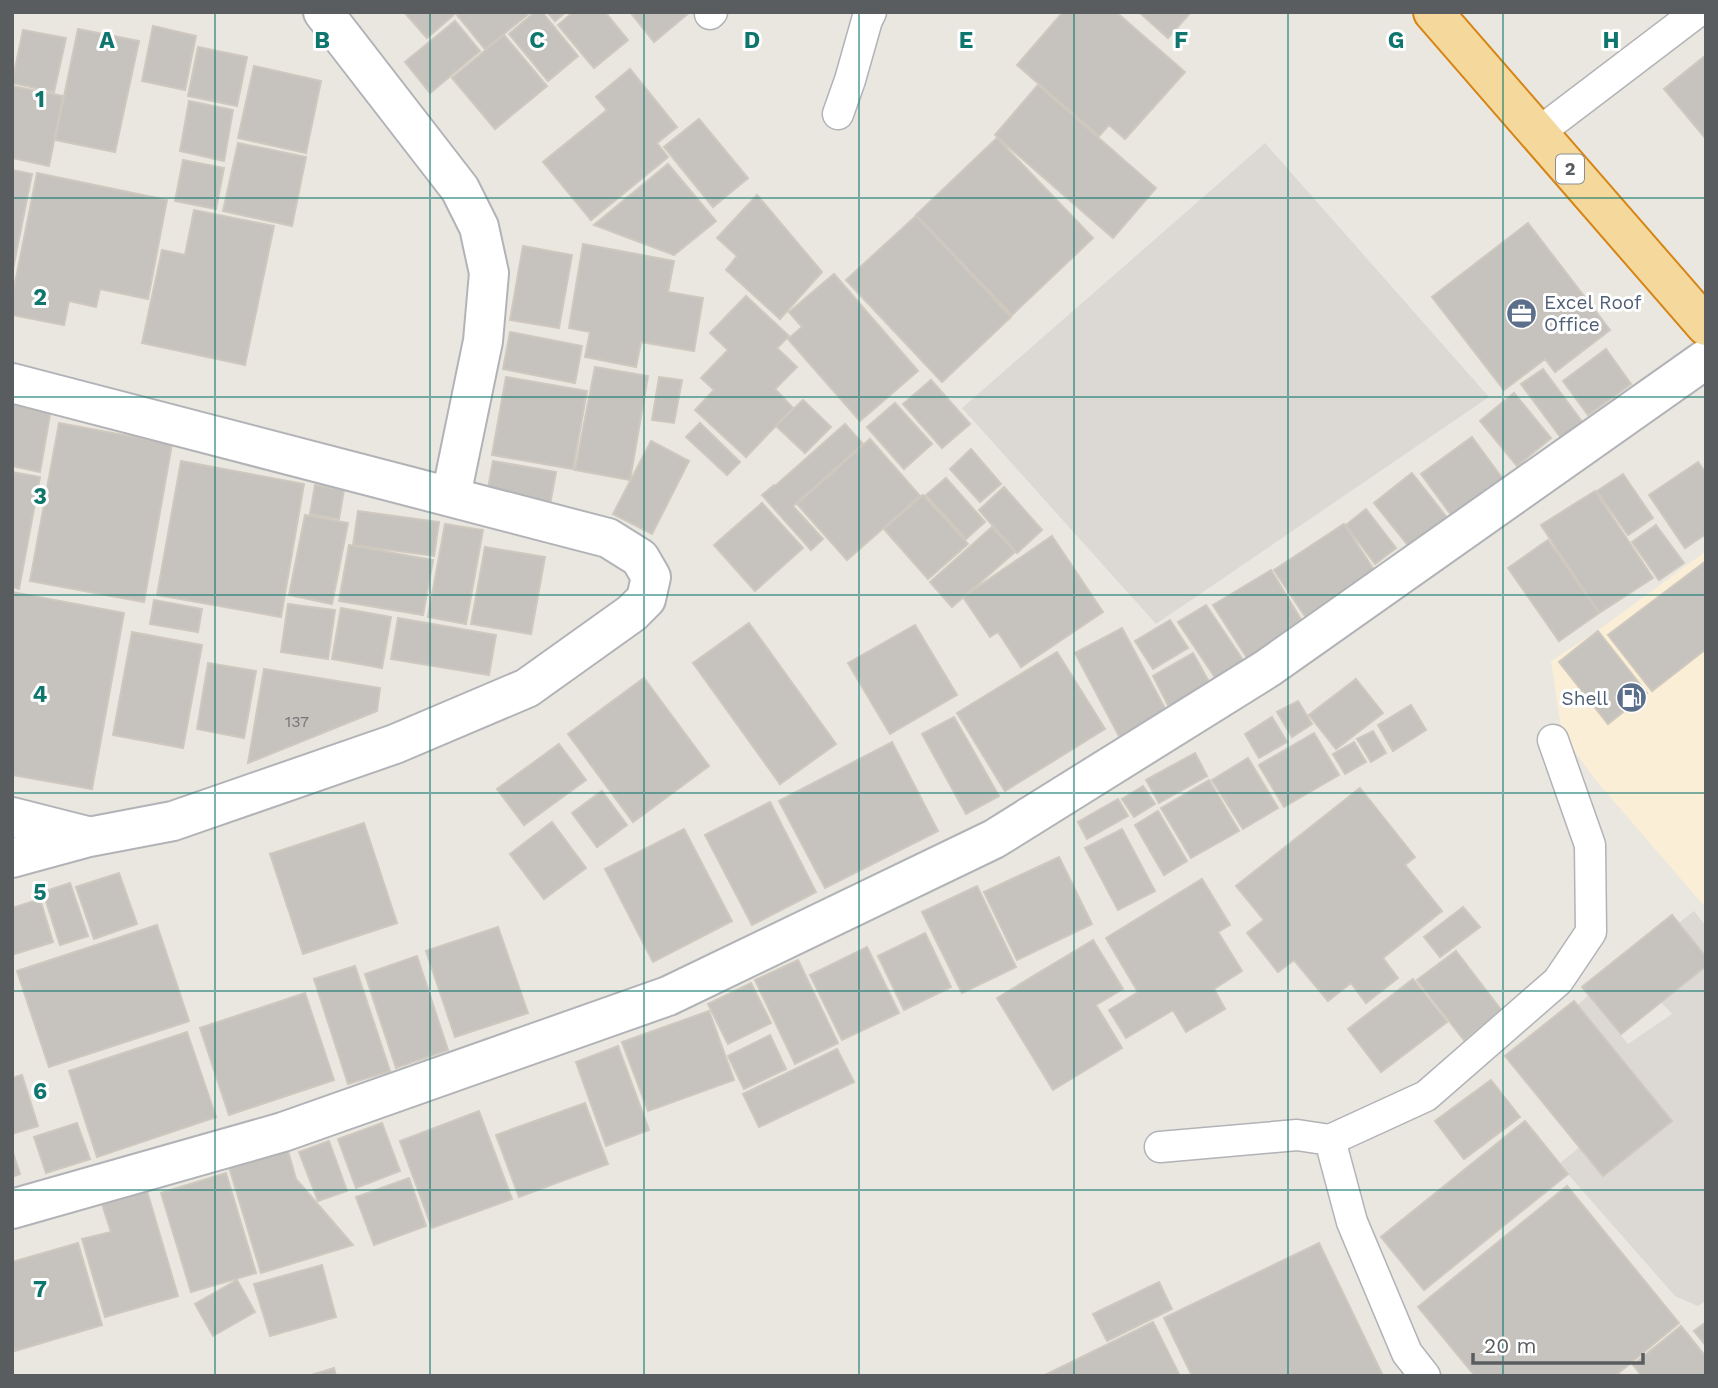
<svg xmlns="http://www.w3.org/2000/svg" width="1718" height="1388" viewBox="0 0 1718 1388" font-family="'Work Sans',sans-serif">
<rect width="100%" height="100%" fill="#eae7e0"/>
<path fill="#faeed6" d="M1706 551V908L1597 782 1562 734 1551 661 1600 629Z"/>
<path fill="#dcd9d5" d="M1265 143 1489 397 1156 624 962 408Z
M1694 911 1706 926V1301L1698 1306 1675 1296 1559 1164 1582 1145 1510 1063 1588 996 1628 1044 1672 1014 1626 964Z"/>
<path fill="#c6c2bd" stroke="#cec8bf" stroke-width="2" d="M404 12H457L427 38Z
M461 12H531L485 49 457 15Z
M535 12H542L578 56 548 81 509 34Z
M547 12H566L555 21Z
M573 12H605L628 40 594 68 558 25Z
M630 12H690L654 42Z
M1063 12H1116L1185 72 1125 139 1109 125 1099 136 1017 65Z
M1139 12H1191L1168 38Z
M455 21 480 51 430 93 405 62Z
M153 26 196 36 185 90 142 81Z
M78 29 139 41 115 152 55 140Z
M23 30 66 38 54 92 12 83Z
M504 35 547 86 495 129 452 78Z
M198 47 247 57 237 106 188 96Z
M1706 55V139L1664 89Z
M254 66 321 81 306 153 238 138Z
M630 69 677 127 657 143 668 157 591 220 543 162 607 110 596 97Z
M1038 85 1156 188 1113 238 995 135Z
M12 86 63 96 49 166 12 158Z
M189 101 233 110 224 161 180 151Z
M699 119 748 178 713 207 664 147Z
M997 138 1093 238 1012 315 916 215Z
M238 143 306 157 292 226 223 211Z
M183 160 224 168 216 209 175 201Z
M668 164 716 221 674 255 594 225Z
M12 170 32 174 12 274Z
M37 173 167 200 148 299 100 289 96 307 69 301 64 325 12 315V298Z
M757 195 822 272 780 319 726 270 737 256 717 238Z
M194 210 274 226 245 365 142 343 162 250 185 255Z
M916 216 1011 317 942 382 846 280Z
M1528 223 1610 330 1555 372 1545 359 1504 390 1432 297Z
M583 244 674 261 668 292 703 298 694 351 641 342 636 367 585 357 590 332 569 328Z
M523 246 572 255 559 328 510 320Z
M834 274 918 371 860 421 788 339 802 327 789 312Z
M746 296 789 336 777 348 797 367 775 389 793 408 746 457 695 410 714 390 701 378 728 350 710 333Z
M510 332 582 346 575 383 503 369Z
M1606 349 1631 384 1588 415 1563 381Z
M595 367 648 376 630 480 575 470Z
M1543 369 1583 423 1561 438 1521 384Z
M506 377 587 391 573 469 492 455Z
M659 377 682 380 674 423 652 420Z
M931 380 970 424 942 448 903 404Z
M1514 393 1551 438 1517 466 1480 421Z
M803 400 831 427 805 453 776 426Z
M12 403 51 409 40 472 12 466Z
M895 403 932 444 904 469 867 427Z
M59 423 172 444 144 602 30 581Z
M700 423 740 462 727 475 686 437Z
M845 424 863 444 793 506 823 539 811 550 762 495 774 485 775 486Z
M1472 437 1508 486 1457 523 1421 474Z
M870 439 920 496 847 560 797 504Z
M651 441 689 461 652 534 613 514Z
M971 449 1001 484 980 502 950 469Z
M181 461 304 484 281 617 157 595Z
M493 461 556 472 550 505 487 494Z
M1698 462 1706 473V534L1685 548 1649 495Z
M12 472 40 477 19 589 12 587Z
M1412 473 1452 524 1415 554 1374 503Z
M1623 474 1653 518 1628 535 1597 491Z
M946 478 985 522 966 539 926 495Z
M315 485 344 490 339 519 310 514Z
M1004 487 1042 530 1017 553 979 510Z
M1595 491 1653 578 1599 613 1541 525Z
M923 495 968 544 928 579 884 529Z
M762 503 803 548 755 591 714 545Z
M1366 509 1396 548 1375 564 1346 525Z
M358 511 439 522 434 556 353 545Z
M305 515 348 523 332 604 289 595Z
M445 524 483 530 466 624 428 617Z
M1344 524 1380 579 1310 624 1274 570Z
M1656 525 1684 563 1659 580 1632 542Z
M992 527 1015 552 952 607 930 582Z
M1052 536 1103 612 1021 667 998 632 990 637 963 597Z
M1548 540 1599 613 1559 641 1508 568Z
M349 545 433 560 423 615 339 601Z
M485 547 545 557 531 634 471 624Z
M1706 561V649L1652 691 1608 635Z
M1271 570 1305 626 1249 661 1213 605Z
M12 592 124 613 92 789 12 775Z
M154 600 202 609 198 632 150 624Z
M288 604 335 610 328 659 281 652Z
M1206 605 1245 663 1218 682 1178 622Z
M341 608 391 617 382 668 332 659Z
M398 618 496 635 489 675 391 659Z
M1170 620 1188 648 1153 669 1135 641Z
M749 623 836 744 780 784 693 663Z
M915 625 957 695 890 734 848 663Z
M1122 628 1169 716 1121 740 1075 653Z
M1598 631 1647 693 1608 724 1559 662Z
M132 632 202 645 183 748 113 735Z
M1057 652 1105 729 1005 791 957 713Z
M1193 653 1213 689 1171 711 1153 676Z
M208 663 256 671 244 738 197 729Z
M264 669 380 688 377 711 248 763Z
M644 678 709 766 633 822 568 734Z
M1356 679 1383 713 1336 749 1309 715Z
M1298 701 1312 724 1292 737 1277 712Z
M1411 705 1426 730 1393 751 1378 725Z
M954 717 999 796 966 814 922 734Z
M1272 717 1287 742 1259 758 1245 734Z
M1373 731 1386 753 1371 762 1357 739Z
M1314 733 1339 775 1284 807 1259 765Z
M892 742 938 831 825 888 779 801Z
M1354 742 1366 762 1345 774 1333 754Z
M559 744 586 780 524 825 497 789Z
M1195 753 1207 776 1159 803 1146 780Z
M1248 758 1278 808 1243 829 1212 780Z
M1209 780 1239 831 1191 858 1161 808Z
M1143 786 1155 804 1134 817 1122 799Z
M1360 788 1415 857 1405 865 1442 911 1383 958 1398 978 1366 1003 1351 983 1328 1001 1294 960 1278 972 1247 933 1264 920 1236 886Z
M602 791 627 825 597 847 572 813Z
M1118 799 1128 816 1087 839 1078 822Z
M770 802 816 892 752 925 705 835Z
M1158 811 1187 861 1164 875 1135 825Z
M552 822 586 868 544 899 510 854Z
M364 823 397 923 303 954 270 854Z
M684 829 732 921 653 962 605 869Z
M1122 829 1155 891 1118 910 1085 848Z
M1059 857 1092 924 1017 960 984 892Z
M119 873 137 924 94 939 76 887Z
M1202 879 1230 925 1218 932 1242 971 1214 989 1225 1009 1186 1032 1173 1010 1126 1038 1109 1010 1138 992 1106 938Z
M70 883 88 936 60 945 43 892Z
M977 886 1016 967 962 993 922 912Z
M40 899 53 942 12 955V908Z
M1463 907 1480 927 1440 957 1424 937Z
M1672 915 1706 957V966L1621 1034 1582 987Z
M157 925 189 1021 49 1067 17 971Z
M498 927 528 1013 455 1037 426 951Z
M925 933 951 987 904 1010 878 956Z
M1093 940 1123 989 1096 1005 1122 1048 1053 1090 997 998Z
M867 947 899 1013 842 1040 810 975Z
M1456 951 1502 1011 1464 1040 1417 980Z
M417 956 448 1050 396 1068 365 974Z
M798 960 838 1043 795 1064 755 980Z
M355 966 390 1071 348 1084 314 979Z
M1413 979 1447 1022 1381 1072 1348 1029Z
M751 983 771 1023 728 1044 708 1004Z
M305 993 334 1080 229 1115 200 1028Z
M1574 1001 1672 1121 1603 1176 1505 1056Z
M709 1011 734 1080 648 1111 622 1042Z
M187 1032 216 1117 97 1157 69 1071Z
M770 1035 786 1069 744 1089 728 1056Z
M618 1046 649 1130 606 1146 576 1062Z
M837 1049 854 1082 759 1127 743 1094Z
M22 1075 38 1126 12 1134V1078Z
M1491 1080 1520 1117 1464 1159 1435 1121Z
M585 1103 608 1164 519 1197 496 1135Z
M479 1111 512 1199 432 1228 400 1141Z
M1525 1121 1568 1174 1424 1290 1381 1237Z
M77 1123 90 1159 46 1173 34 1137Z
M382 1123 400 1171 356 1188 338 1139Z
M329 1141 347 1191 318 1201 299 1152Z
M12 1150 20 1174 12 1177Z
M288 1151 296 1179 353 1245 261 1273 229 1167Z
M226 1173 256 1273 191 1292 161 1193Z
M409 1178 426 1226 374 1245 356 1197Z
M1567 1186 1679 1323 1615 1376H1475L1418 1307Z
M147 1191 178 1296 105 1317 82 1239 111 1232 102 1204Z
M78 1243 102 1325 15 1351 12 1343V1262Z
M1319 1243 1383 1376H1192L1164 1318Z
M322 1265 336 1317 270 1336 254 1284Z
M237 1280 255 1312 213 1336 195 1304Z
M1159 1282 1172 1309 1107 1341 1093 1314Z
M1153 1322 1180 1376H1043Z
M1706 1322V1346L1694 1331Z
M1681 1326 1706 1357V1376H1642L1633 1365Z
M334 1368 336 1376H308Z"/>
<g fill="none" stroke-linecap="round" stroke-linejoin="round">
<defs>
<path id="service" d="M710 14 712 12
M838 114 850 80 867 20 871 12
M1538 133 1697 12
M1330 1140 1426 1096 1558 981 1591 932 1590 845 1553 740
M1160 1147 1297 1135 1330 1140 1352 1222 1407 1353 1425 1376"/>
<path id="minor" d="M323 12 460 189 479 227 489 273 483 341 451 496
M12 383 608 538 640 558 651 577 646 599 632 613 527 688 395 744 173 821 89 837 12 858
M12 817 87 836
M12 1209 283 1132 668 996 994 839 1268 668 1706 359"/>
<path id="trunk" d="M1433 12 1706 326"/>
</defs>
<use href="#service" stroke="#b1b3b7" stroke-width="33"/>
<use href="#minor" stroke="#b1b3b7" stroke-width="42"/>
<use href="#trunk" stroke="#d68515" stroke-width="42"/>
<use href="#service" stroke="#fff" stroke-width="30"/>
<use href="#minor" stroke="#fff" stroke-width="38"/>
<use href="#trunk" stroke="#f4d89c" stroke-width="38"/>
</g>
<path fill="none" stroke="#0f766e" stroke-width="2" stroke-opacity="0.55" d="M215 12V1376M430 12V1376M644 12V1376M859 12V1376M1074 12V1376M1288 12V1376M1503 12V1376M12 198H1706M12 397H1706M12 595H1706M12 793H1706M12 991H1706M12 1190H1706"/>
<defs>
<symbol id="office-disc" viewBox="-11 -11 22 22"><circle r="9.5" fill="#5c6f8a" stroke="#fff"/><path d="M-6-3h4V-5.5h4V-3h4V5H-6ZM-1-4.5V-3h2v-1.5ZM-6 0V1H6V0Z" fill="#fff"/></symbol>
<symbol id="fuel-disc" viewBox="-11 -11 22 22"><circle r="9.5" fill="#5c6f8a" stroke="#fff"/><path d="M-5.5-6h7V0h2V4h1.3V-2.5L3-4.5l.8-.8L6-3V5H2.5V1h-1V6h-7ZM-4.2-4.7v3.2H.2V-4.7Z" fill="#fff"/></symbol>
</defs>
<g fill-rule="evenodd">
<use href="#office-disc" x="1504" y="296" width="35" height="35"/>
<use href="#fuel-disc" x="1614" y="680" width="35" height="35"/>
</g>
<g text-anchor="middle" stroke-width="6" stroke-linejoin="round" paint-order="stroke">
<g font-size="16" fill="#747677">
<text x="297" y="727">137</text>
</g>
<rect fill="#fff" stroke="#8b8e90" stroke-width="2" x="1556" y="154.5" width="28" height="29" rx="5"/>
<g font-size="18" font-weight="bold" fill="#595d60">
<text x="1570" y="175">2</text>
</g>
<g font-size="19" fill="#4e5e75" stroke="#fff" text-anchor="start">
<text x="1544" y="309">Excel Roof<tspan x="1544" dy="22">Office</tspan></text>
<text x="1608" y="705" text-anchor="end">Shell</text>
</g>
</g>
<g font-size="23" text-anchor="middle" font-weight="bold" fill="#0f766e" stroke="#fff" stroke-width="6" stroke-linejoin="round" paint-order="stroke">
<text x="107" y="48">A</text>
<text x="322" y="48">B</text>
<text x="537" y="48">C</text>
<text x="752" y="48">D</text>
<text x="966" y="48">E</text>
<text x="1181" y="48">F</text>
<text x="1396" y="48">G</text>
<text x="1611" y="48">H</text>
<text x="40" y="107">1</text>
<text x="40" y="305">2</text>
<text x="40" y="504">3</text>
<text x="40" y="702">4</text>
<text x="40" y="900">5</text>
<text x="40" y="1099">6</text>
<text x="40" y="1297">7</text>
</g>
<rect width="1718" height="1388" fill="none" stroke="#595d60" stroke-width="28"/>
<path d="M1473 1353v10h170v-10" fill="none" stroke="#595d60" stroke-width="3.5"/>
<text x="1484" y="1353" font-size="21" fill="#595d60" stroke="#ffffff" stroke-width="5" paint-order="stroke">20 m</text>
</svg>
